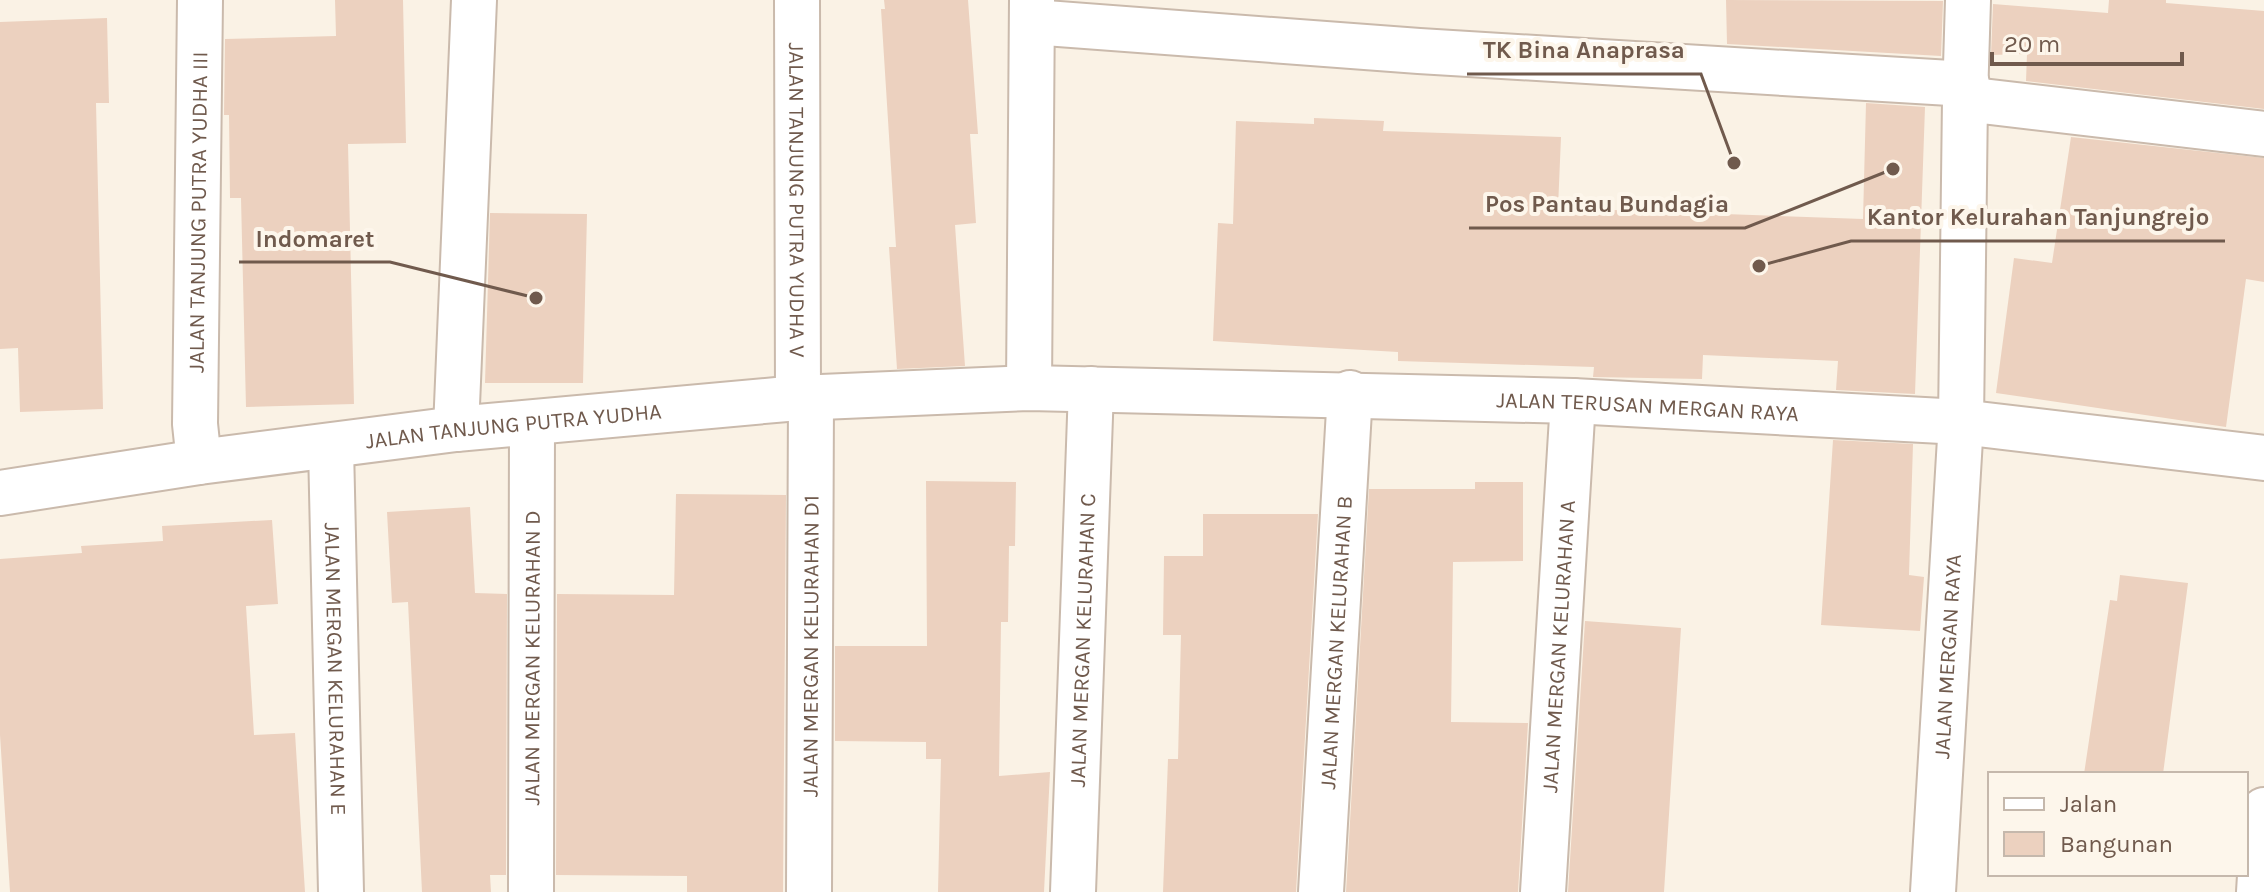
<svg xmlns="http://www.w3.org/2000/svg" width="2264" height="892" viewBox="0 0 2264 892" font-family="Karla,sans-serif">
<rect width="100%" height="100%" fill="#faf2e5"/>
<path fill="#ecd1bf" d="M335 0H403L406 143 348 144 354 404 246 407 241 198H230L229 115H224L225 39 336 36Z
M884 0H968L978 134H970L976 223 955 225 965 366 897 369 889 247H896L881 9H885Z
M1726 0 1943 1 1941 56 1727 44Z
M2109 0H2166V3L2264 11V109L2026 81 2027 54 1991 55 1993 4 2108 13Z
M107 18 109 103H96L103 409 20 412 18 348 0 349V22Z
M1866 103 1925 107 1915 394 1836 390 1838 361 1703 355 1702 379 1593 377 1594 367 1398 361V352L1213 341 1218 223 1233 224 1236 121 1314 124V118L1384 121 1383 131 1561 137 1558 208 1863 219Z
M2071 137 2264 158V282L2246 279 2226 427 1996 393 2014 258 2052 263Z
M490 213 587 214 583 383H485Z
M1833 440 1913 444 1909 575 1924 577 1920 631 1821 625Z
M926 481 1016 482 1015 546H1009L1008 622H1001L999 776 1050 772 1044 892H938L941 759H926V742L835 741V646H927Z
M1475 482H1523V561L1453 562 1451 722 1528 723 1518 892H1346L1369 489H1475Z
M676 494 786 495 783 892H687V876L556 875 557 594 674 595Z
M470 507 475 593 507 594 506 875H490L491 892H422L408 602 392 603 387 512Z
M1203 514H1318L1296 892H1163L1168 759H1178L1181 635H1163L1164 556H1203Z
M272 520 278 604 246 606 254 735 295 733 305 892H10L0 735V559L82 553 81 546 163 541 162 526Z
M2120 575 2188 583 2163 774H2084L2110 600 2117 601Z
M1585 621 1681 628 1664 892H1568Z"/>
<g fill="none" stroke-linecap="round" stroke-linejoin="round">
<defs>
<g id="minor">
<path id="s1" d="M797 0 798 398"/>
<path d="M1032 22 1419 51 1967 84"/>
<path d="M1965 99 1968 0"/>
<path d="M1029 388 1032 0"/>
<path d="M456 429 474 0"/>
<path id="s2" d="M331 447 341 892"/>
<path id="s3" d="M199 462 195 424 200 0"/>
<path id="s4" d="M0 493 199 462 456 429 798 398 1029 388 1573 401 1961 422 2264 458"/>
<path id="s5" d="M531 892 532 423"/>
<path id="s6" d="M809 892 811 398"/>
<path id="s7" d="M1073 892 1091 389"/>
<path id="s8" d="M1321 892 1350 393"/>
<path id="s9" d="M1543 892 1573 401"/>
<path id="s10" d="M1933 892 1961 422 1965 99 2264 134"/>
<path d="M2259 892 2264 810"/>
</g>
</defs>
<use href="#minor" stroke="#cabaac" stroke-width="48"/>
<use href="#minor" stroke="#fff" stroke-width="44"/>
</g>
<g text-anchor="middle" stroke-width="8" stroke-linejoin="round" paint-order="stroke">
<g font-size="22" fill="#705a4d" stroke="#fdf6eb">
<text dy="8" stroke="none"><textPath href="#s1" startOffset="200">JALAN TANJUNG PUTRA YUDHA V</textPath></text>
<text dy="8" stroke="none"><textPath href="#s3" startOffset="250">JALAN TANJUNG PUTRA YUDHA III</textPath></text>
<text dy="8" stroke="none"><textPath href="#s4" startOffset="1654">JALAN TERUSAN MERGAN RAYA</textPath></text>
<text dy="8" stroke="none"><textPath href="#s4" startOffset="518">JALAN TANJUNG PUTRA YUDHA</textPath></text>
<text dy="8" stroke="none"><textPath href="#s7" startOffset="252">JALAN MERGAN KELURAHAN C</textPath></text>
<text dy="8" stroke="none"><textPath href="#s8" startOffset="250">JALAN MERGAN KELURAHAN B</textPath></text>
<text dy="8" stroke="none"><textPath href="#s6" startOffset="246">JALAN MERGAN KELURAHAN D1</textPath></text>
<text dy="8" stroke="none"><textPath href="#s9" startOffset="246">JALAN MERGAN KELURAHAN A</textPath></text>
<text dy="8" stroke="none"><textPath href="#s5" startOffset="234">JALAN MERGAN KELURAHAN D</textPath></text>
<text dy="8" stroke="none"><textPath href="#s10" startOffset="236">JALAN MERGAN RAYA</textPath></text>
<text dy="8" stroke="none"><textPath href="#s2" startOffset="222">JALAN MERGAN KELURAHAN E</textPath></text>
</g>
</g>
<path fill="none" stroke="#705a4d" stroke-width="3" d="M1734 163L1701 74H1467M1893 169L1745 228H1469M1759 266L1851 241H2225M536 298L390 262H239"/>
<g fill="#705a4d" stroke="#fdf6eb" stroke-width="3">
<circle cx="1734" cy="163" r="8"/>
<circle cx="1893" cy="169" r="8"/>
<circle cx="1759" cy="266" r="8"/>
<circle cx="536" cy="298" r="8"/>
</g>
<g font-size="24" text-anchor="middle" font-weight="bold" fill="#705a4d" stroke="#fdf6eb" stroke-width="8" stroke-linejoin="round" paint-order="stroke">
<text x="1584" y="58">TK Bina Anaprasa</text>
<text x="1607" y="212">Pos Pantau Bundagia</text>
<text x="2038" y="225">Kantor Kelurahan Tanjungrejo</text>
<text x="315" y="247">Indomaret</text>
</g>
<rect x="1988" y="772" width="260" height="104" fill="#fdf6eb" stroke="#c5b8ac" stroke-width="2"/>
<rect x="2004" y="798" width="40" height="12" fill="#ffffff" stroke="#c5b8ac" stroke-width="2"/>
<text x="2060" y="812" font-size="24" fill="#705a4d">Jalan</text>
<rect x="2004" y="832" width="40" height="24" fill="#ecd1bf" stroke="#c5b8ac" stroke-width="2"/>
<text x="2060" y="852" font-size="24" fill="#705a4d">Bangunan</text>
<path d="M1992 52v12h190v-12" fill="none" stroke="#705a4d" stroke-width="4"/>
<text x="2004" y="52" font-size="24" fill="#705a4d" stroke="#fdf6eb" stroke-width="6" paint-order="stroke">20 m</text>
</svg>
